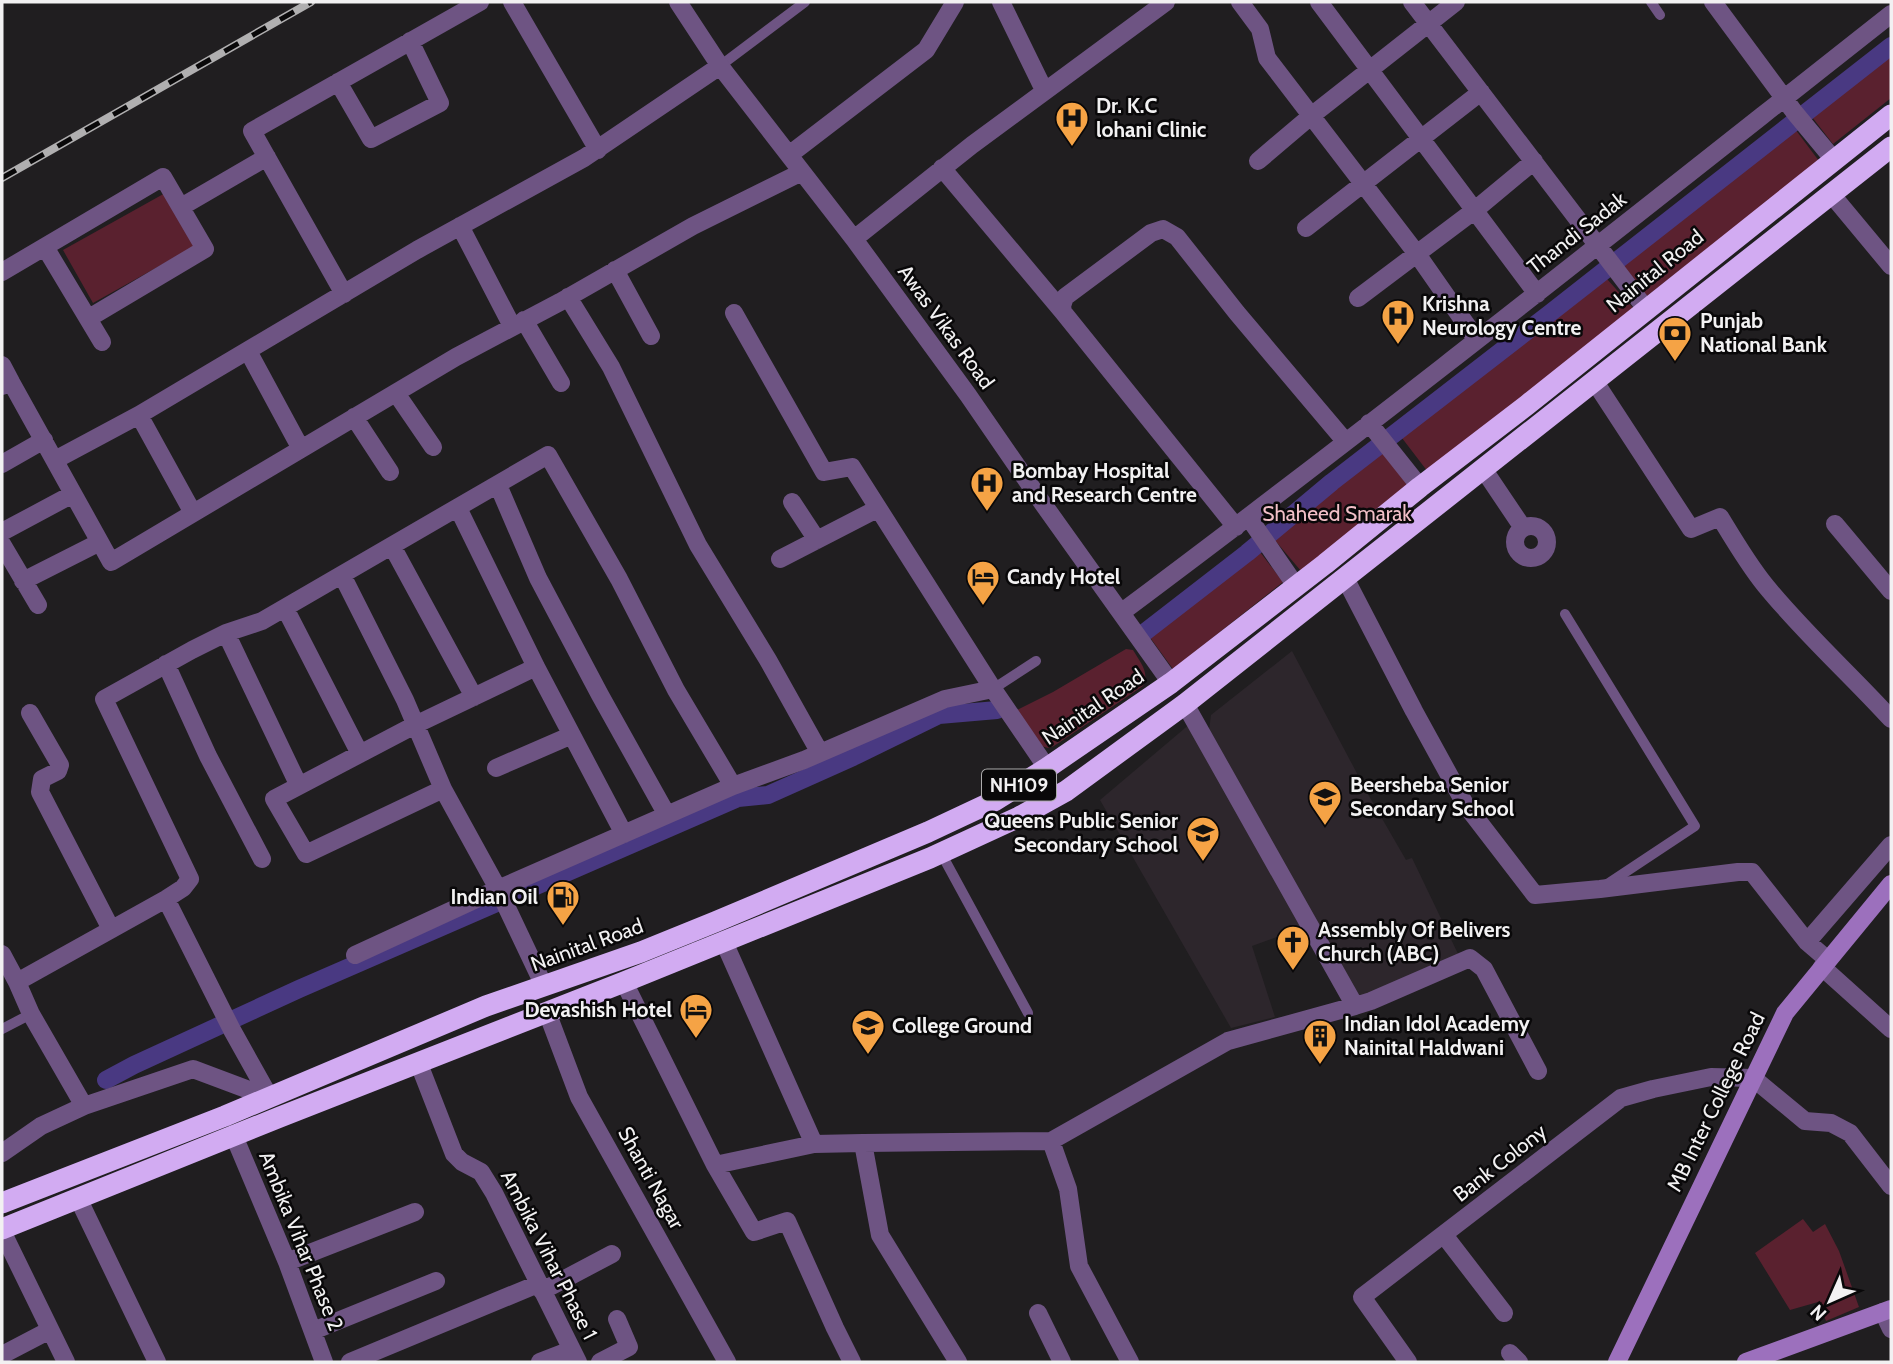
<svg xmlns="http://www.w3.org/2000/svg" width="1893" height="1364" viewBox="0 0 1893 1364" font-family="Cabin,sans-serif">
<rect width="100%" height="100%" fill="#201e20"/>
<path fill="#2d262c" d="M1292 651 1369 796 1406 860 1412 858 1460 958 1359 998 1209 731 1211 715Z
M1191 723 1304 927 1252 946 1275 1017 1231 1028 1100 800Z"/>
<path fill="#5a212f" d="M1891 39V98L1833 144 1805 108Z
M1795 129 1819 161 1647 296 1622 264Z
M167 192 197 245 93 303 63 250Z
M1607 279 1633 308 1428 472 1402 438Z
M1382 449 1409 484 1301 571 1273 538Z
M1260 552 1283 582 1173 669 1149 636Z
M1126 649 1133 650C1140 662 1150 672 1143 686L1054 746 1048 748 1041 746 1017 710 1053 692Z
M1803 1219 1813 1232 1825 1224 1839 1251 1859 1307 1826 1321 1818 1302 1790 1310 1755 1253Z"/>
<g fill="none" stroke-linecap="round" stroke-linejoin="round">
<path stroke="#493982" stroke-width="18" d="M1145 632 1247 553 1332 482 1549 314 1891 46
M106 1080 134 1065 299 989 738 798 768 795 853 757 939 715 997 710"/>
<path stroke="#6e5483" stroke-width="10" d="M1651 2 1660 15
M720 66 805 2
M1565 614 1695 826 1606 885
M993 689 1036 661
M941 853 1028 1013
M2 1029 31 1014"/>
<path stroke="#6e5483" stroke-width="18" d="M512 2 598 150
M678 2 720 66 854 239 968 395 1041 501 1171 683
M1001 2 1044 90
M1240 2 1260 29 1267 58 1417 254 1477 340
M1319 2 1537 294
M1412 2 1646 309
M1713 2 1795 113 1834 160
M338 82 371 139 440 103 410 41
M789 155 926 50 955 2
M1258 161 1311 116 1456 2
M942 168 1063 312 1236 527
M1832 195 1891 266
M181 207 267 157
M460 226 512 326
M1306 228 1481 92
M854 239 972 145 1166 2
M45 247 102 342
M615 270 651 336
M2 272 163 177 205 249 89 318
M344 294 252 131 480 2
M568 297 611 367 698 545 768 660 820 753
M1358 298 1475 210 1534 161
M1063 312 1062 306 1065 297 1151 233 1163 229 1177 237 1237 313 1345 441
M734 313 824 472 852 467 993 689 1047 768
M524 320 561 383
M248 351 301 449
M2 365 11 382
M1595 382 1691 529 1720 517C1734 540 1748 564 1765 585 1804 633 1850 674 1891 719
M2 386 11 382 111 562 456 357 560 302 693 226 802 172
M396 393 433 447
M139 415 193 513
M354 417 390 472
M1369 423 1420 487
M55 460 139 415 417 250 584 158 720 66
M2 464 44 440
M1484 470 1523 528
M498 485 538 578 600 695 667 815
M792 502 817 540
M458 508 536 667 624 834
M1249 518 1296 586
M1835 524 1891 591
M1515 542a16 16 0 1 1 32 0a16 16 0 1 1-32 0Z
M2 532 73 494
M2 544 38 605
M392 546 474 697
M780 559 877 509
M342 575 405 700 443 789 498 889 544 986
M1345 578 1414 711 1465 804 1535 895 1600 889 1738 872H1752L1807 942 1828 960
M23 581 100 542
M285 608 360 754
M1122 612C1382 418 1636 215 1891 14
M226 633 299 786
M166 664 208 756 262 859
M30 713 60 765 58 771 42 779 40 792 111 929
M496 768 572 735
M443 789 306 854 274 799 415 725 536 667
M166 899 232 1030 270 1098
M724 942 814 1144 863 1143 880 1235 958 1362
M1807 942 1891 845
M2 954 17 982
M355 955 498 889 733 786 804 760 945 699 993 689
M1822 967 1891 1029
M624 982 715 1165
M1355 1006 1371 1001 1470 958 1484 969 1538 1071
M547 1012 579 1097 727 1362
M419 1064 454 1154 462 1162 481 1172 494 1193 578 1362
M84 1106 193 1069 270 1098
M234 1136 287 1262 324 1362
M1051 1141 1068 1189 1079 1266 1130 1362
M863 1143 1051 1141 1228 1041 1355 1006 1185 704
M814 1144 715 1165 754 1232 787 1221 835 1328 852 1362
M2 1153 41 1126 84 1106 31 1014 17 982 166 899 183 888 190 879 104 699 192 650 226 633 262 621 548 455 619 579 676 690 733 786
M78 1198 157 1362
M2 1231 66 1362
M1444 1235 1504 1313
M287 1262 415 1212
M542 1291 612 1254
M1883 1312 1891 1329
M1038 1313 1062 1362
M313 1331 436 1281
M1510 1353 1519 1362
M2 1355 50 1330
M350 1362 538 1284
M540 1362 571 1350
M600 1362 629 1347 617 1319
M1408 1362 1362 1297 1621 1098 1653 1089 1711 1077 1753 1078 1805 1121 1831 1123 1850 1133 1891 1186"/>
<path stroke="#9c70bd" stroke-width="18" d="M1617 1362 1785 1013 1891 884
M1746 1362 1891 1309"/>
<path stroke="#d2abf2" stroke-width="21" d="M2 1203 225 1116 486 1006 641 952 715 922 928 832 994 801 1047 768 1171 683 1325 564 1420 487 1527 405 1891 115
M2 1229 280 1117 624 982 930 858 1019 817 1066 791 1185 704 1891 147"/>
<defs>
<path id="rail" d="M2 178 311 2"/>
</defs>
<use href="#rail" stroke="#b0afb0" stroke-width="8"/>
<use href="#rail" stroke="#090809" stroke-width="5" stroke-dasharray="16" stroke-linecap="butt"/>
</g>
<defs>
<symbol id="hospital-pin" viewBox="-11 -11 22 30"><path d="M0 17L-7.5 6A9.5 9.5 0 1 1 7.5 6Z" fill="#f5a345" stroke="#090809"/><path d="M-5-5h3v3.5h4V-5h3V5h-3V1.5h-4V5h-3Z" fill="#111"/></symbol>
<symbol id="bank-pin" viewBox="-11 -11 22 30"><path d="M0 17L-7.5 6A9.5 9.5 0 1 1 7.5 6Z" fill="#f5a345" stroke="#090809"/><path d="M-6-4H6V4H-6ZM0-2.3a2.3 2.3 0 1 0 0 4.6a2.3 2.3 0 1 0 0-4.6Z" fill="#111"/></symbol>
<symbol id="hotel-pin" viewBox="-11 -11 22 30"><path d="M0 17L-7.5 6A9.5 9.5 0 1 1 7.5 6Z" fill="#f5a345" stroke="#090809"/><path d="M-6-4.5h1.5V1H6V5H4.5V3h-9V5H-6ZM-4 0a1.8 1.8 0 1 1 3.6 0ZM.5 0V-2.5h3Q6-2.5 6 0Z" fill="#111"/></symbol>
<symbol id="school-pin" viewBox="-11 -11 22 30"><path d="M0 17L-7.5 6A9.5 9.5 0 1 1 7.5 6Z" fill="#f5a345" stroke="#090809"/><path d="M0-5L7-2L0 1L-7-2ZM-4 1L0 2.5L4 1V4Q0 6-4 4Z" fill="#111"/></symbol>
<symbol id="fuel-pin" viewBox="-11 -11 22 30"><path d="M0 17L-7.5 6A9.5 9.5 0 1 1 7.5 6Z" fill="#f5a345" stroke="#090809"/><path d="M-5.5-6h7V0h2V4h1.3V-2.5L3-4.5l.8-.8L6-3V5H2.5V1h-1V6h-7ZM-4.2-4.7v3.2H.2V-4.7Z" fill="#111"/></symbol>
<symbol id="church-pin" viewBox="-11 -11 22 30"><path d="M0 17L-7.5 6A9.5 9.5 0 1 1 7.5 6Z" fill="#f5a345" stroke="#090809"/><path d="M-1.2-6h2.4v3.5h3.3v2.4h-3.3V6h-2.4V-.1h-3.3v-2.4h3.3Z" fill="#111"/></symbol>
<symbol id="university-pin" viewBox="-11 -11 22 30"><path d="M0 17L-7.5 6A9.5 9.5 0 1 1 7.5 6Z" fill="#f5a345" stroke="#090809"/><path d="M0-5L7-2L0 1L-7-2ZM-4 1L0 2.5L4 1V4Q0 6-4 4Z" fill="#111"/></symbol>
<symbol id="building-pin" viewBox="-11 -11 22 30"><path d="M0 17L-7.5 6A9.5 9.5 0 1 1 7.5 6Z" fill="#f5a345" stroke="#090809"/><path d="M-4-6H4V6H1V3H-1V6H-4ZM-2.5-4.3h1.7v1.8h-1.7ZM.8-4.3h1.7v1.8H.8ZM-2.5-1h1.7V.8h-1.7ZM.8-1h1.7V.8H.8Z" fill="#111"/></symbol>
</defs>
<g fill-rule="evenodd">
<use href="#hospital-pin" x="1053" y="99" width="38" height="52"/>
<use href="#hospital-pin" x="1379" y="297" width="38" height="52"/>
<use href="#bank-pin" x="1656" y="314" width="38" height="52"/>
<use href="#hospital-pin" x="968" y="464" width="38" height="52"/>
<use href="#hotel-pin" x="964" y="558" width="38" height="52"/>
<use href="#school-pin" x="1306" y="778" width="38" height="52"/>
<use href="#school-pin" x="1184" y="814" width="38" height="52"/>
<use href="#fuel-pin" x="544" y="878" width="38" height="52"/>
<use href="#church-pin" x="1274" y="923" width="38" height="52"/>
<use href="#hotel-pin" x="677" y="991" width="38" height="52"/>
<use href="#university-pin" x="849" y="1007" width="38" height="52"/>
<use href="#building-pin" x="1301" y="1017" width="38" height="52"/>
</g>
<g text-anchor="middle" stroke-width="5" stroke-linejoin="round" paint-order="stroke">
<rect fill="#090809" stroke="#acabac" stroke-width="2" x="982" y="769.5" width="74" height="31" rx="5"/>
<g font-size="19" font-weight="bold" fill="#f2f1f2">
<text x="1019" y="792">NH109</text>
</g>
<g font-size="21" font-weight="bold" fill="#f2f1f2" stroke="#090809" text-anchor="start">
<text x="1096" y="113">Dr. K.C<tspan x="1096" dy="24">lohani Clinic</tspan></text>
<text x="1422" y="311">Krishna<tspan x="1422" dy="24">Neurology Centre</tspan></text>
<text x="1700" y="328">Punjab<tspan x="1700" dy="24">National Bank</tspan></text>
<text x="1012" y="478">Bombay Hospital<tspan x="1012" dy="24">and Research Centre</tspan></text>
<text x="1007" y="584">Candy Hotel</text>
<text x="1350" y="792">Beersheba Senior<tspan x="1350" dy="24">Secondary School</tspan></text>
<text x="1178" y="828" text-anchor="end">Queens Public Senior<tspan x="1178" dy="24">Secondary School</tspan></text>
<text x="538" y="904" text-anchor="end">Indian Oil</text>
<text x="1318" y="937">Assembly Of Belivers<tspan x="1318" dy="24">Church (ABC)</tspan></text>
<text x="672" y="1017" text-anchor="end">Devashish Hotel</text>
<text x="1344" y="1031">Indian Idol Academy<tspan x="1344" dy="24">Nainital Haldwani</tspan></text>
<text x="892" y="1033">College Ground</text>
</g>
<g font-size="21" fill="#f2f1f2" stroke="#090809">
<text transform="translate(1577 233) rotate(-38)" y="7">Thandi Sadak</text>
<text transform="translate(1655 271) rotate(-39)" y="7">Nainital Road</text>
<text transform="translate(946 327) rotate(54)" y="7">Awas Vikas Road</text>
<text transform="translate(1093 707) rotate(-34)" y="7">Nainital Road</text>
<text transform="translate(587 945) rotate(-20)" y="7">Nainital Road</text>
<text transform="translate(1716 1102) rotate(-64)" y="7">MB Inter College Road</text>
<text transform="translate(1500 1163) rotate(-38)" y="7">Bank Colony</text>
<text transform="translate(651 1178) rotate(61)" y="7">Shanti Nagar</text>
<text transform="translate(301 1241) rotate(68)" y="7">Ambika Vihar Phase 2</text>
<text transform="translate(549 1255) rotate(63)" y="7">Ambika Vihar Phase 1</text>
</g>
<g font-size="21" fill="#f2bfc7" stroke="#090809">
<text x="1337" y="521">Shaheed Smarak</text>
</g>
</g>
<rect width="1893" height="1364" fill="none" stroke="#f2f1f2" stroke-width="7"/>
<g transform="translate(1830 1301) rotate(225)" stroke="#090809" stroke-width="5" paint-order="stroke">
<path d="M0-5L12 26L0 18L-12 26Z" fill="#f2f1f2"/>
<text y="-10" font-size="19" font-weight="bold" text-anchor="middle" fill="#f2f1f2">N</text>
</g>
</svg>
